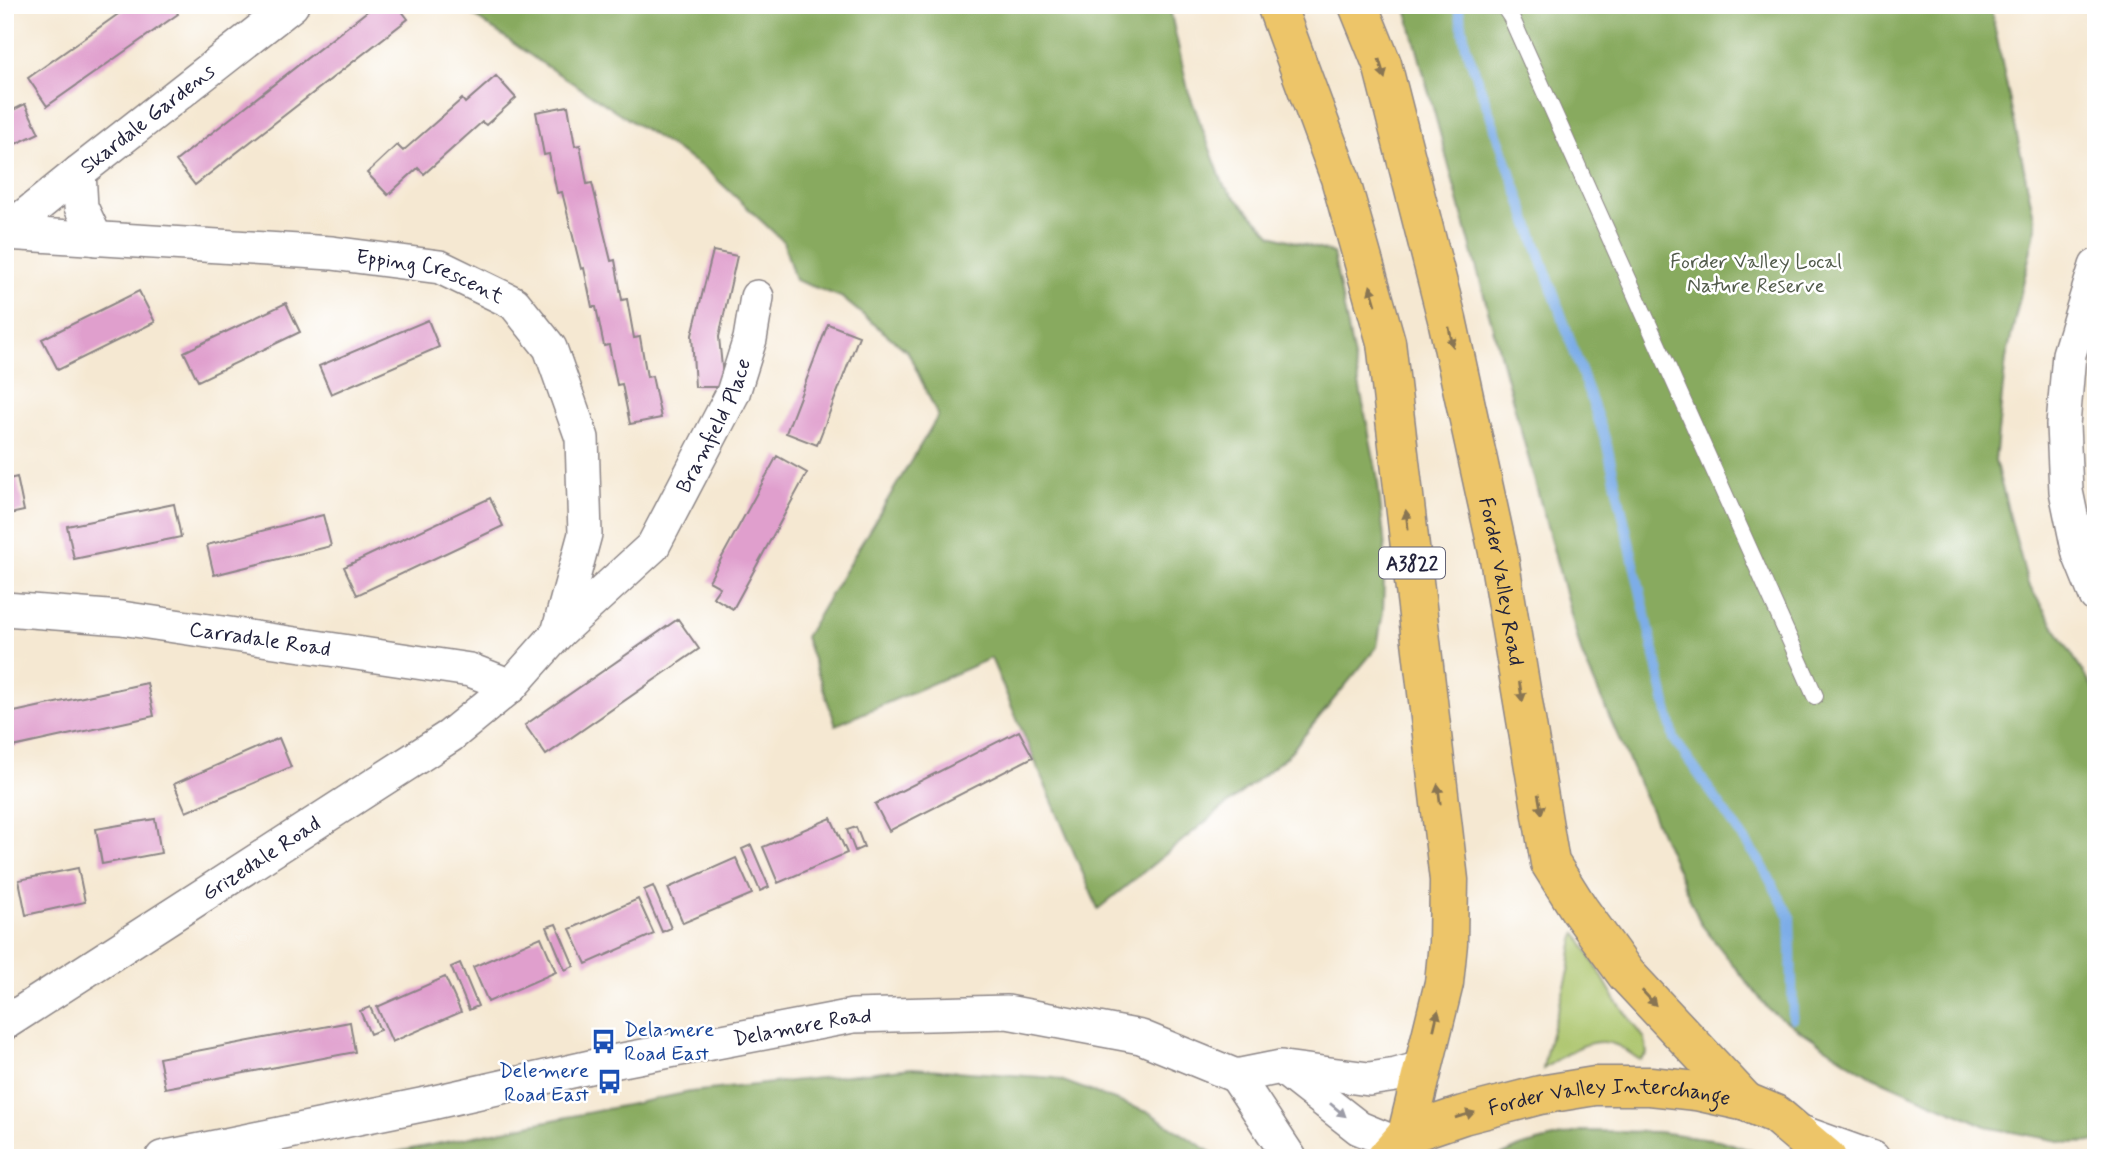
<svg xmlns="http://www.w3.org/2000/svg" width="2101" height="1163" viewBox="0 0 2101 1163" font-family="Mynerve,sans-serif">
<rect width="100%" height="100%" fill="#fff"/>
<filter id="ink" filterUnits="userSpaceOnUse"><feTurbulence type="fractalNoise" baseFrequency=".0143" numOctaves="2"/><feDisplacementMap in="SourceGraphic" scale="14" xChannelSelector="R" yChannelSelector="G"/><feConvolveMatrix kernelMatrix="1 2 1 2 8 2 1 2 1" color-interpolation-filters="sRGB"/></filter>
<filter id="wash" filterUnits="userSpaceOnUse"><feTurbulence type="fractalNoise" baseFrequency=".00686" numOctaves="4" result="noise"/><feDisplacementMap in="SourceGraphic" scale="28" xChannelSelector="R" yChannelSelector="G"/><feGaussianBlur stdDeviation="1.57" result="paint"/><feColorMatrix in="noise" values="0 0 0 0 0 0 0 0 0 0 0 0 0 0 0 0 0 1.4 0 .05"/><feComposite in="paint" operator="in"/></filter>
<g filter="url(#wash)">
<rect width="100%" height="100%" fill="#f5e8d2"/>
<path fill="#abc46a" stroke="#667352" stroke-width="2" d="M1577 933 1615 999 1645 1039 1647 1054 1640 1060C1632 1055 1624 1048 1616 1045 1591 1034 1563 1056 1543 1069 1548 1036 1561 1004 1569 971 1572 958 1570 945 1577 933Z"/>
<path fill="#88aa5e" stroke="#55664c" stroke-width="2" d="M459 5H1169L1188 90 1224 186 1272 235 1333 253 1377 474 1385 547 1383 612 1377 647 1288 755 1098 909 991 658 836 725 805 637 938 416 908 352 841 297 795 280 783 241 707 170 537 60Z
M1405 5H1990L2036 227 2006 359 1995 461 2028 584 2096 693V1142L2070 1143 1991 1128 1869 1075 1769 1010 1701 924 1582 655Z
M912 1068 1055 1078 1150 1113 1215 1155V1158H367L690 1092Z
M1581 1131 1658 1132 1719 1140 1774 1158H1496L1522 1146Z"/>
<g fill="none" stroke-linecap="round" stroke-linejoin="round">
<path stroke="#7dade7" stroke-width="10" d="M1458 5 1466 47 1606 441 1674 739 1762 865 1790 917 1793 1018"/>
</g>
<g id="blocks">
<path fill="#e09fcd" d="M131 5H173L178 14 47 106 28 78Z
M375 5H397L408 19 195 185 176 161Z
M496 76 516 98 486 125 482 122 424 174 418 168 388 195 367 173 397 145 403 151 462 99 465 103Z
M25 104 39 133 5 149V114Z
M568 106 575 146 580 145 587 184 592 183 611 261 615 260 622 300 627 299 634 338 640 337 647 377 652 376 661 418 630 424 622 384 617 385 609 345 604 346 596 307H592L584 268 581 269 562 192 557 193 549 154 544 155 536 112Z
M713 251 737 256 719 337 724 387H695L692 335Z
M139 291 155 322 58 370 42 339Z
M286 303 300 332 198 381 184 352Z
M428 320 439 347 331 394 319 366Z
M828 324 859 336 817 445 786 433Z
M777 456 807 473 733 609 713 597 720 587 709 581Z
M17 477 24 511 5 515V480Z
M490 498 503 526 357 595 344 567Z
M174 504 181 537 74 559 67 526Z
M323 515 331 546 214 575 207 545Z
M678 619 699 649 546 755 525 725Z
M147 683 154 716 8 748 5 733V714Z
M1019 731 1033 757 889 831 875 804Z
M279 738 291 767 186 812 174 784Z
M831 818 847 853 778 883 763 847Z
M155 819 161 853 102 864 96 829Z
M856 827 864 847 855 851 847 830Z
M751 845 769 887 760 891 742 849Z
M736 858 752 894 683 923 668 888Z
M78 868 85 902 26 915 19 880Z
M653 886 671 928 662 932 644 890Z
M638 899 654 934 586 964 570 929Z
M556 924 574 966 565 970 547 927Z
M541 937 556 972 488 1002 473 967Z
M460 963 478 1006 469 1010 451 967Z
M445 977 461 1012 392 1042 377 1007Z
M370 1007 380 1030 370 1034 360 1011Z
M350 1022 355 1052 165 1088 159 1058Z"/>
</g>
</g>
<g filter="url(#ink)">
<use href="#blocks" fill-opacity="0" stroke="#8c8586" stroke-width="2"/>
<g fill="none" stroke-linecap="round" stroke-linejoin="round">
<defs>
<path id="service" d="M1503 5 1511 17 1815 696"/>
<g id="minor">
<path d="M79 172 81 207 96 239"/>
<path id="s1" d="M5 232 79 172 292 5"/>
<path id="s2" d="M5 233 332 253 440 267 514 303 550 348 582 438 585 534 558 633 511 686 450 736 5 1023"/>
<path d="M2096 266 2069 354 2063 425 2066 491 2079 554 2096 596"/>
<path id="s3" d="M5 609 121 618 470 670 511 686"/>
<path id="s4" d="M558 633 653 546 733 393 750 339 757 297"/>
<path d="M1284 1068 1369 1079 1396 1075 1425 1067"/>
<path d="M1236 1076 1290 1158"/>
<path d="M1798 1131 1873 1158"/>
<path id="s5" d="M162 1158 431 1103 612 1062 853 1016 1007 1012 1141 1037 1236 1076 1281 1067 1359 1128 1398 1144"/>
</g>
<g id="primary">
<path d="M1276 5 1340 178 1386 342 1449 880 1448 943 1444 983 1407 1134"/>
<path id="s6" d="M1358 5 1382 64 1447 319 1498 552 1550 863 1579 909 1626 974 1746 1102"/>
<path id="s7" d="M1386 1158 1407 1134 1463 1115 1540 1095 1595 1086H1650L1696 1091 1746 1102 1775 1114 1827 1158"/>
</g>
</defs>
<use href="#service" stroke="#8c8586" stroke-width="18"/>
<use href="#minor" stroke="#8c8586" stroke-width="36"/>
<use href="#primary" stroke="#8c8586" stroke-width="41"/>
<use href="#service" stroke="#fff" stroke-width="16"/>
<use href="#minor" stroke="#fff" stroke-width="33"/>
<use href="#primary" stroke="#edc569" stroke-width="38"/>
</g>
<defs><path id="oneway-solid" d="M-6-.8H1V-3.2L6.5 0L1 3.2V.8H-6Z" transform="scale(1.75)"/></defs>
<g fill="#887452">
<use href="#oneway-solid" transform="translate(1382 69) rotate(73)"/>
<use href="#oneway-solid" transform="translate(1373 295) rotate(-106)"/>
<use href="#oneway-solid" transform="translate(1451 337) rotate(78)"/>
<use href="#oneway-solid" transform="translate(1407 520) rotate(-97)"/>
<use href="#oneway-solid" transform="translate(1521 692) rotate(81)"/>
<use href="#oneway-solid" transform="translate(1439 794) rotate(-97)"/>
<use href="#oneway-solid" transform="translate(1540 804) rotate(80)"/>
<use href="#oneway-solid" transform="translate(1649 998) rotate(47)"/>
<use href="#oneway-solid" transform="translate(1436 1020) rotate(-77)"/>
<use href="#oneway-solid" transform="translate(1465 1115) rotate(-16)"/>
</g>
<use fill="#9c9ca7" href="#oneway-solid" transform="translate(1338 1110) rotate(40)"/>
</g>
<defs>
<symbol id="bus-bare" viewBox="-9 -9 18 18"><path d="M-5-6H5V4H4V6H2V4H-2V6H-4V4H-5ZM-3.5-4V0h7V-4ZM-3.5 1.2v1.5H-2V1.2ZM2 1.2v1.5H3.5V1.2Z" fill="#1a4fb4" stroke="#fff" stroke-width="2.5" paint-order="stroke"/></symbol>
</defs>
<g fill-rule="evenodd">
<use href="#bus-bare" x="586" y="1024" width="35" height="35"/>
<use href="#bus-bare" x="592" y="1064" width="35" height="35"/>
</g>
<g text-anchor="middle" stroke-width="5" stroke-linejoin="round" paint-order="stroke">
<rect fill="#fff" stroke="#646476" stroke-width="2" x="1379" y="547.5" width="66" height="31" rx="5"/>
<g font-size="19" font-weight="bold" fill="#22223b">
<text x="1412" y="570">A3822</text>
</g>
<g font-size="21" fill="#22223b" stroke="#fff">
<text dy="7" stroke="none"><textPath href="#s1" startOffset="182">Skardale Gardens</textPath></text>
<text dy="7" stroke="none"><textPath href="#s2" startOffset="429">Epping Crescent</textPath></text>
<text dy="7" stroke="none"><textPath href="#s4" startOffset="264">Bramfield Place</textPath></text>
<text dy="7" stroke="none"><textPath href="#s6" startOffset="595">Forder Valley Road</textPath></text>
<text dy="7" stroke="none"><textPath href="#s3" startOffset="257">Carradale Road</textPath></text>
<text transform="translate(261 858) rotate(-33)" y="7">Grizedale Road</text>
<text dy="7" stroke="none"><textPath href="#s5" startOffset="654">Delamere Road</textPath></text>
<text dy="7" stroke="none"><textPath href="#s7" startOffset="240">Forder Valley Interchange</textPath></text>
</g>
<g font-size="21" fill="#525b4b" stroke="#fff">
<text x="1756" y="268">Forder Valley Local<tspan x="1756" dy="24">Nature Reserve</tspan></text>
</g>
<g font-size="21" fill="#164399" stroke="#fff" text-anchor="start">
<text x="624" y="1036">Delamere<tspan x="624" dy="24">Road East</tspan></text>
<text x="589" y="1077" text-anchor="end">Delemere<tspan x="589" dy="24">Road East</tspan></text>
</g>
</g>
<rect width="2101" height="1163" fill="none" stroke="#fff" stroke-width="28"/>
</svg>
